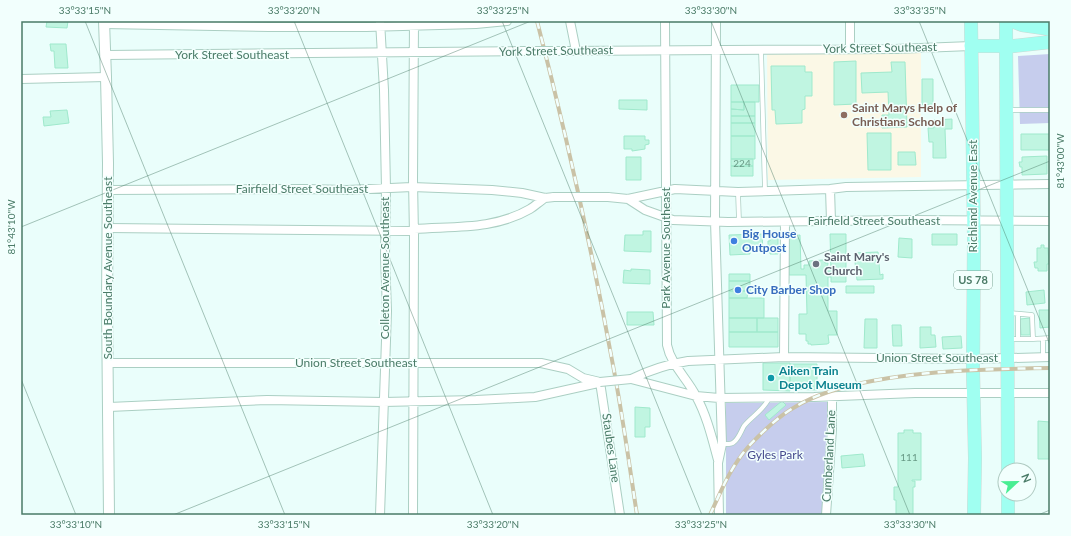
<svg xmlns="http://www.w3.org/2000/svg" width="1071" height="536" viewBox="0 0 1071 536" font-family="Lato,sans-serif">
<rect width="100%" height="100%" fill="#eafefb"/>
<path fill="#fbf8e6" d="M921 53V177L768 180 767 54Z"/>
<path fill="#c6cded" d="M1050 54V123L1020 124 1018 56Z
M828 402 822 515H726V403Z"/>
<path fill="#c0f5e1" stroke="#9fe9cc" d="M47 21H68L67 28 46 27Z
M50 44H66L68 68H55L54 51H51Z
M856 61V104L834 105V62Z
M891 62H905L907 127 882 128V115H889L888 92 862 93 861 73 892 72Z
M771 66H805V72H812V96H805V109L802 110V123L776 124 775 110H772Z
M922 79H933V104L922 105Z
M731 85H759V102H731Z
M619 100H647V110L619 109Z
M731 102H744V110L731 109Z
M744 102H755V116H731V109L744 110Z
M67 110 69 123 44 126 43 117H51L50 111Z
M731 116H755V123H731Z
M952 119V129H945L946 158H933V142H929L928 128H934V120Z
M731 123H755V136H731Z
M867 133H891V170H868Z
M1021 134H1050V150H1021Z
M624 136H645V140H649V144L645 145V149L632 151V149H624Z
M731 136H755V159H731Z
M898 152H915L916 165H898Z
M1047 156V174L1022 175V167H1020L1019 162H1022V157Z
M626 157H641V180H626Z
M731 159H753V166H731Z
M731 166H753V176H731Z
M643 231H651V252L624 251 625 235H643Z
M762 234 763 251H750V254L730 255 729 235Z
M830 234H846V282H831V277H828V311H837V335H828L829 343 827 344 811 345V344H808V341H806V334H799V314H807L806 275H789L788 236 800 235 801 269H804V265H809V261L823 260 825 261V263H828L827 271H831Z
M932 234H957V245H932Z
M770 235H778V254H770V246H768V241H770Z
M899 238 912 239V258L898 257Z
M1041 245H1044V248H1048L1049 264H1047V271H1038V268H1035L1034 262H1037V248H1041Z
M878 252 880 275 883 274V279L857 280 854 253Z
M631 269 650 270V284L623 283 624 270 631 271Z
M729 274H750V281H729Z
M729 281H750V291H729Z
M846 286H874V293H846Z
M1044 290 1045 303 1027 305 1026 292Z
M729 291H748L747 298H729Z
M729 298H764V318H729Z
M1039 310H1050V327L1040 328Z
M627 312H653L654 325H627Z
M729 318H757V332H729Z
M757 318H778V332H757Z
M1030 318V335H1021L1020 319Z
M865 319H877V348H864Z
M892 325H901L902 346H893Z
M920 327H931V335H935L936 347 920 348Z
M729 332H778V347H729Z
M961 336 962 348 943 349 942 337Z
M763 363H790V391L763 390Z
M790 364H817V390L790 389Z
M782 401 786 405 769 420 765 415Z
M635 407 650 408V427H645V437H635Z
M1038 421 1050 422V459H1038Z
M904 430H913V433H921V480H912V481H915V487H913V515H896V500H894V487H898V433H904Z
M863 454 865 466 842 468 841 456Z"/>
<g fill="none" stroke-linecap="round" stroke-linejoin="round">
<defs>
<path id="service" d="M761 50 765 191
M1009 110H1050
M738 192 739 222
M1018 314V339
M1008 339H1033L1032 315 1009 313
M1033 339 1050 338
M1043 339V357
M722 444C726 444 731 445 734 442 739 438 741 431 744 426 752 416 764 410 769 398"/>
<path id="minor" d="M570 21 576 51
M665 21 667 345C671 365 687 378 696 396 707 416 712 438 718 460
M716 21 715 221 722 444 718 463 719 515
M850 21V49
M104 24 269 27H366L476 24 507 21
M564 51 895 49 971 46
M106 55 526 51
M21 79 106 77
M830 189 831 221
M108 190 305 189 347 190 412 187 492 190 522 193 545 198 554 197
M608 197 628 199 675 189 738 192 830 189 846 187 1050 184
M628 199 645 210 673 220 728 222 910 220 1050 221
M108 228 414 231
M414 229C454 226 494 230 530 209 535 206 540 201 545 198
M784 357 785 222
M109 363H541L568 369 583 378 600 382
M631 379C650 370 668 364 688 361L784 357 973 359 1050 357
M631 379 696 396 719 398 814 397 915 393H1050
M600 382 620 515
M109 407 267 400 383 402 476 400 535 397 598 383
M380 515 387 311 385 256 386 189 384 90 380 21
M413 515 414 236 413 180 414 21
M826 515 832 429V396"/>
<path id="tertiary" d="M104 21 106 77 108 163 107 304 109 515"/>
<path id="primary" d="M971 21 974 239 973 370 975 458 974 515
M1006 21 1008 470
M1012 21 1022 25 1050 29
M971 46H1014L1050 42
M1008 494V515"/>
</defs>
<use href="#service" stroke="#abcfc3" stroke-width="5.5"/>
<use href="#minor" stroke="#abcfc3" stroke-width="10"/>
<use href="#tertiary" stroke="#abcfc3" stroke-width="12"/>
<use href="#primary" stroke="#ccdad4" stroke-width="14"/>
<use href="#service" stroke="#fff" stroke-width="4"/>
<use href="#minor" stroke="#fff" stroke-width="8"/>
<use href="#tertiary" stroke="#fff" stroke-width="10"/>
<use href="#primary" stroke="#a0fff1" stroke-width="13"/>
<defs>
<path id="rail" d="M537 21C566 133 591 246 612 360 622 411 629 463 637 515
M710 515C721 491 731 466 749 446 760 434 780 415 795 407 818 393 845 386 872 381 930 370 990 369 1050 368"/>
</defs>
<use href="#rail" stroke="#cac2a6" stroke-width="4"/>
<use href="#rail" stroke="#f2fffd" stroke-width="2.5" stroke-dasharray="8" stroke-linecap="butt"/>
<defs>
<path id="minor-bridge" d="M526 51H564
M554 197H608
M600 382 631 379"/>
</defs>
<use href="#minor-bridge" stroke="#abcfc3" stroke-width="10" stroke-linecap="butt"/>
<use href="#minor-bridge" stroke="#fff" stroke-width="8"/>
</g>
<path fill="none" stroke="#4a7b67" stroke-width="1" stroke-opacity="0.45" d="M85 21 285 515M294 21 493 515M502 21 702 515M711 21 910 515M919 21 1050 345M21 227 531 21M21 379 76 515M173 515 1050 161M1038 515 1050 510"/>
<circle fill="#8d6e63" stroke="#f2fffd" stroke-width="1.5" cx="844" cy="115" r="4"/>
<g fill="#3f7fe0" stroke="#f2fffd" stroke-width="1.5">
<circle cx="734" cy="241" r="4"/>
<circle cx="738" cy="290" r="4"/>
</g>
<circle fill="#6b7280" stroke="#f2fffd" stroke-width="1.5" cx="816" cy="264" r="4"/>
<circle fill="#0f9aa8" stroke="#f2fffd" stroke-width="1.5" cx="771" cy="378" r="4"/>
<g text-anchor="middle" stroke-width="3" stroke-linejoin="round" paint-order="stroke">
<g font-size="10" fill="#689a86">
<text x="742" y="167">224</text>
<text x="909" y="461">111</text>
</g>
<rect fill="#f2fffd" stroke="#7ca394" stroke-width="1" x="954" y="271" width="38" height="18" rx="3"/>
<g font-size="11" font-weight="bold" fill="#4a7b67">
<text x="973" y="284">US 78</text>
</g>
<g font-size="12" fill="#4a7b67" stroke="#f2fffd">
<text transform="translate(880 48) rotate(-1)" y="4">York Street Southeast</text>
<text transform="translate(556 51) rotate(-1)" y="4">York Street Southeast</text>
<text x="232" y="59">York Street Southeast</text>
<text x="302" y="193">Fairfield Street Southeast</text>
<text transform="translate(973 196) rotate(-90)" y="4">Richland Avenue East</text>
<text x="874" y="225">Fairfield Street Southeast</text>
<text transform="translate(666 248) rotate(-90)" y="4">Park Avenue Southeast</text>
<text transform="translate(108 268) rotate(-90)" y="4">South Boundary Avenue Southeast</text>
<text transform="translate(385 268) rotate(-90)" y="4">Colleton Avenue Southeast</text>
<text x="937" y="362">Union Street Southeast</text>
<text x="356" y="367">Union Street Southeast</text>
<text transform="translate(611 448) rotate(82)" y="4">Staubes Lane</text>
<text transform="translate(829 456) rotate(-87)" y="4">Cumberland Lane</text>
</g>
<g font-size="12" font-weight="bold" fill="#785e54" stroke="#f2fffd" text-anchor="start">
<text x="852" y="112">Saint Marys Help of<tspan x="852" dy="14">Christians School</tspan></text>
</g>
<g font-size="12" font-weight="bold" fill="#366cbe" stroke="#f2fffd" text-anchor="start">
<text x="742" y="238">Big House<tspan x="742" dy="14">Outpost</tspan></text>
<text x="746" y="294">City Barber Shop</text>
</g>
<g font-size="12" font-weight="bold" fill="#5b616d" stroke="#f2fffd" text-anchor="start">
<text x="824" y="261">Saint Mary's<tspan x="824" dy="14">Church</tspan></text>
</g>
<g font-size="12" font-weight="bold" fill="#0d838f" stroke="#f2fffd" text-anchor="start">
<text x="779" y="375">Aiken Train<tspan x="779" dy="14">Depot Museum</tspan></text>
</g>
<g font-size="12" fill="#464b8e" stroke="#f2fffd">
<text x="775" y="459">Gyles Park</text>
</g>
</g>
<rect width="1071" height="536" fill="none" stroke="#f2fffd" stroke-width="44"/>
<g transform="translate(1017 482) rotate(68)"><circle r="19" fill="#f2fffd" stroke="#afcac1"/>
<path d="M0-3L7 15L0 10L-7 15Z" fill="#49ee93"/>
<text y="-6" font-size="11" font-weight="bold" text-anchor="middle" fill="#4a7b67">N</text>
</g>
<rect x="22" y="22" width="1027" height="492" fill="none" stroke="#4a7b67" stroke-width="1.5"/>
<g font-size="10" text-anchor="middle" fill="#4a7b67">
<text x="85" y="14">33°33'15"N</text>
<text x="294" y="14">33°33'20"N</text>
<text x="503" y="14">33°33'25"N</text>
<text x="711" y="14">33°33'30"N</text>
<text x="920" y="14">33°33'35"N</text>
<text transform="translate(1060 161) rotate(-90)" y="4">81°43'00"W</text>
<text transform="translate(11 227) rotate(-90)" y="4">81°43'10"W</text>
<text x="76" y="528">33°33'10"N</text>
<text x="284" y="528">33°33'15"N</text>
<text x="493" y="528">33°33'20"N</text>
<text x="701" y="528">33°33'25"N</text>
<text x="910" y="528">33°33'30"N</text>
</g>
</svg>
